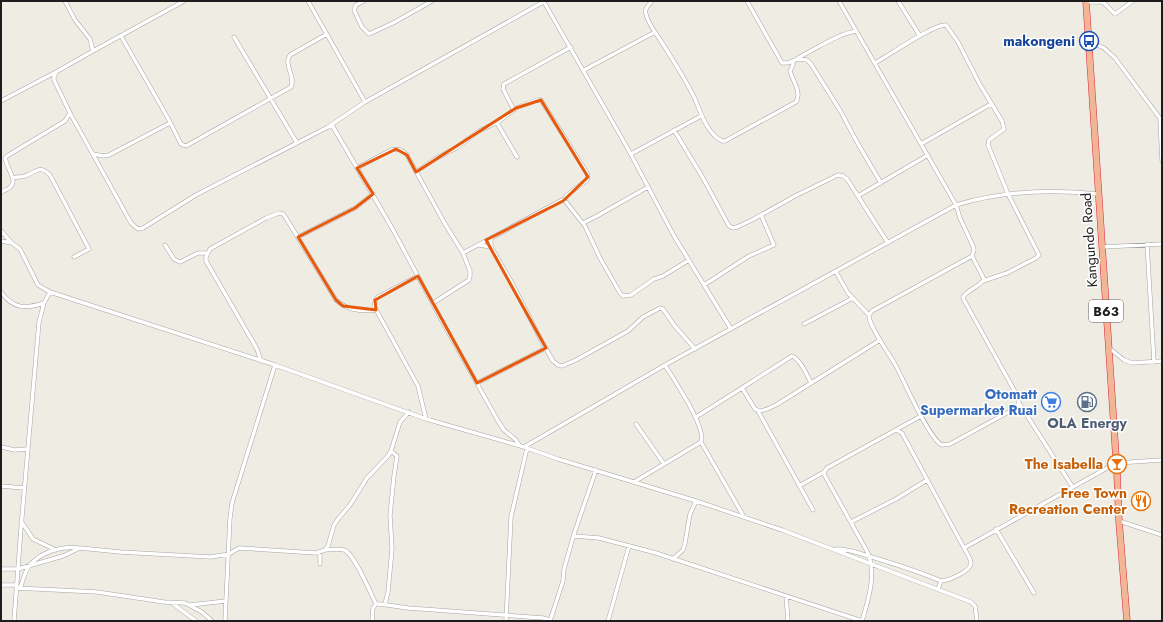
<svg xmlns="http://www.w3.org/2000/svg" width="1163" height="622" viewBox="0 0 1163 622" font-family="Jost,sans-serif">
<rect width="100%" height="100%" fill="#efede3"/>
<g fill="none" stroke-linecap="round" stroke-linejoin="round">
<defs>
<path id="minor" d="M65 1 75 20 90 39 93 51 56 72 54 77V80L70 113 131 223 138 229 143 228 196 195 328 127 365 102 545 1
M308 1 365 102
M364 1 356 5 354 10 362 27 369 34 393 23 432 1
M652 1C649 5 644 8 646 14 648 24 656 33 661 41 672 59 685 78 694 97 701 112 706 133 722 141H725L796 102C802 93 793 81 790 71L793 65V61
M747 1 782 63C791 64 798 58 805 54 821 46 838 34 856 31
M839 1 956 205 960 218 973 246 974 250 972 256 984 279C980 287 968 289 963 297L964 300 1019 399 1018 405 1016 408 950 444 942 445C929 439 904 381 896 366 890 355 868 325 869 315L872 311 972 256
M898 1 920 36
M544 2 628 149 674 236 731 329
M1086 2H1103L1115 14 1133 1
M121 36 169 120 181 144 186 146 291 87C296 76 283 65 290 55L327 34
M234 37 297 143
M1088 41 1104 48 1115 58 1162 121
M93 51 184 1
M797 59 807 60 811 64 841 112 858 144 881 183
M875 63C888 56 935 23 946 25L958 42 979 83 1002 121 1004 129 989 140 988 145 1008 194 1039 255 1036 258 1007 273 983 281
M584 70 655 32
M1 101 56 72
M514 110 503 89 504 84 571 47
M1160 119 1162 161
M497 123 517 157
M332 125 392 228 442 321 498 421 504 430 516 440 519 445
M674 130 703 178 729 226 733 228 737 227 752 220 797 195 838 175 843 176 847 179 888 243
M921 144 991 104
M93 154 104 156 109 155 170 123
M631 154 701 116
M357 168 391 150C399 148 402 150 407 155L445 224 463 253 470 271V276L469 280 433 303
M416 172 435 159 456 148 479 131 498 122 516 108 537 100H541L587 173 588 177 587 180 567 195 563 201
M13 178C17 176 21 178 25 176 37 172 39 164 50 175L89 249 74 257
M1 192C23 184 9 175 5 158L7 156 65 121 70 113
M858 196 928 155
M583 223 597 216 648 187
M1 231 12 243 20 249 38 285 50 292
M298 237 355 208 373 194
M491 238V247L512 283 542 342 553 361 558 365 562 366 576 360 628 331 643 317 660 308 663 309 674 325 695 349
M1 241 12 243
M1147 244 1154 362
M165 245 174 259 180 262 198 253H206
M479 245 491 247
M1102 247 1162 244
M463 253 562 200 566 202 585 226 600 258 620 293 623 296 631 295 654 279 663 276 689 260
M836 272 848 293 869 315
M418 276 378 297 376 299 374 306 418 386 426 419
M704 285 749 256 774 245 761 215
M1 292C13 309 26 309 44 303
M804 324 853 298
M1109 348 1124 360 1132 363 1162 361
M261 361 257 349 206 261V257L210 249 266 218 279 213 283 214 286 218 336 300C348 311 360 311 376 310
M477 383 546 348
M742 388 792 356C801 360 807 375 811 383
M1019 403 1072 486
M758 411 813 510
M696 417 742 388 755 409C762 413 769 408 776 405L880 340
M636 424 664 464
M896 430 902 433 964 548C966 552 971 559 971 563 971 571 948 581 941 581L938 589
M701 442 744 517
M1 447 15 450 28 449
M524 447 665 365 956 205C1002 191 1052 189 1098 194
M634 482 701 442C707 428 674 380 665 365
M1 486 24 488
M799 486 824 472
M21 521 33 539 56 550
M1119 521 1162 535
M851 522 896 499 927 480
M996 529 1034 593
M574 536 599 538 656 553 862 621
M964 548 1116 463 1162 460
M836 549C851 549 861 554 875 558 898 565 920 572 941 581
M325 550C331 550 339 548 344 550 354 553 371 594 376 604
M673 559 683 550 685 543 690 514 696 501
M320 564V552
M1 569H18L63 556 80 548 120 552 211 557 229 554 239 548 316 553 325 550 328 546 334 525 338 519 350 505 367 478 388 456 391 451 400 422 409 412
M1 585H17
M16 588 97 592 164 602 185 603 202 612 212 621
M20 588C23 581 25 570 30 565 42 551 62 546 79 548
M786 596 788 621
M172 603 196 621
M385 604 388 592 392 549 390 515 394 476 397 456 391 451
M190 605 226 601
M14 621 21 528 39 322 44 303 50 292 275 365 426 419 524 447 558 459 696 501 782 530 971 602 975 606 977 621
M225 621 230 518 232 503 275 365
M372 621 373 608 376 604H380L408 608 543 618 550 620
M506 621 511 517 527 448
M550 621 563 581 564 569 574 534 596 470
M608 621 629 546
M862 621C869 598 876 576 868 553L825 476 824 472 827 468 921 416"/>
<path id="trunk" d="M1086 1 1117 473 1119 521 1127 621"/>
</defs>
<use href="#minor" stroke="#a4a4a4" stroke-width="4.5"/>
<use href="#trunk" stroke="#d92345" stroke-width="7"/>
<use href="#minor" stroke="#fff" stroke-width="3.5"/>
<use href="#trunk" stroke="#f2b694" stroke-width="6"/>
</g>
<path fill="none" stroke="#e8590c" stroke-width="3" stroke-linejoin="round" d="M541 100 588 177 563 201 486 240 546 348 477 383 418 276 375 300 376 310 343 306 336 300 298 237 355 208 373 194 357 168 396 149 407 155 416 172 516 108Z"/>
<defs>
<symbol id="bus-ring" viewBox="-11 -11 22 22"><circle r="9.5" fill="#fff" stroke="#1a4fb4" stroke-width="1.5"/><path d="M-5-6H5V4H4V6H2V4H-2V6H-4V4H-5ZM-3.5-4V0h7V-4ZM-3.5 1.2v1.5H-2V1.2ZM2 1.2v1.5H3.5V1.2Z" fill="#1a4fb4"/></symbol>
<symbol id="supermarket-ring" viewBox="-11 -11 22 22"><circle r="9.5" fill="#fff" stroke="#3f7fe0" stroke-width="1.5"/><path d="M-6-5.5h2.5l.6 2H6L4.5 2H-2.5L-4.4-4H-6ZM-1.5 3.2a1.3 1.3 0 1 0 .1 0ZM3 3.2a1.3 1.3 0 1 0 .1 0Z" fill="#3f7fe0"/></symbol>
<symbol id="fuel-ring" viewBox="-11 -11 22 22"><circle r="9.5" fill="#fff" stroke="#5c6f8a" stroke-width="1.5"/><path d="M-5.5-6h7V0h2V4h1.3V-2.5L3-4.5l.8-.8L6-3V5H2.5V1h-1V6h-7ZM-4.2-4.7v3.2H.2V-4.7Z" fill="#5c6f8a"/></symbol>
<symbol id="bar-ring" viewBox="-11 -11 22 22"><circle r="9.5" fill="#fff" stroke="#e8710a" stroke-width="1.5"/><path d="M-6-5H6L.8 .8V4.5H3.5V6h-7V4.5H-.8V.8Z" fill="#e8710a"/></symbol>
<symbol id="restaurant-ring" viewBox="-11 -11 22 22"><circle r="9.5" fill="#fff" stroke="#e8710a" stroke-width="1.5"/><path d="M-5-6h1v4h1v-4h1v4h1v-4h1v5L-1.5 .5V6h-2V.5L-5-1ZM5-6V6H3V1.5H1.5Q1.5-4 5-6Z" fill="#e8710a"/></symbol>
</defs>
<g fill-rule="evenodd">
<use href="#bus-ring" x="1078" y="30" width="22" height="22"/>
<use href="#supermarket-ring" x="1040" y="391" width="22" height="22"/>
<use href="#fuel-ring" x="1076" y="391" width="22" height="22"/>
<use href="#bar-ring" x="1106" y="453" width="22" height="22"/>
<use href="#restaurant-ring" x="1130" y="490" width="22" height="22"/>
</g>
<g text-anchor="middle" stroke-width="3" stroke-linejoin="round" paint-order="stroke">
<rect fill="#fff" stroke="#616161" stroke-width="1" x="1089" y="300" width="34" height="22" rx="3"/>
<g font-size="13" font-weight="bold" fill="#1d1d1d">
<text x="1106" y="316">B63</text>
</g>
<g font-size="14" font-weight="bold" fill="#164399" stroke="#fff" text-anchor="end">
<text x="1075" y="46">makongeni</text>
</g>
<g font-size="14" fill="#1d1d1d" stroke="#fff">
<text transform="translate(1089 240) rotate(-94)" y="5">Kangundo Road</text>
</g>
<g font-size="14" font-weight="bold" fill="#366cbe" stroke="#fff" text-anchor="end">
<text x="1037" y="399">Otomatt<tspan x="1037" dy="16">Supermarket Ruai</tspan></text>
</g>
<g font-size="14" font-weight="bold" fill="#4e5e75" stroke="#fff">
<text x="1087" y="428">OLA Energy</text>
</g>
<g font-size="14" font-weight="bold" fill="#c56008" stroke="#fff" text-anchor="end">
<text x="1103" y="469">The Isabella</text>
<text x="1127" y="498">Free Town<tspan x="1127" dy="16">Recreation Center</tspan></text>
</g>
</g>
<rect width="1163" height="622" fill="none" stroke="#1d1d1d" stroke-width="4"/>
</svg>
